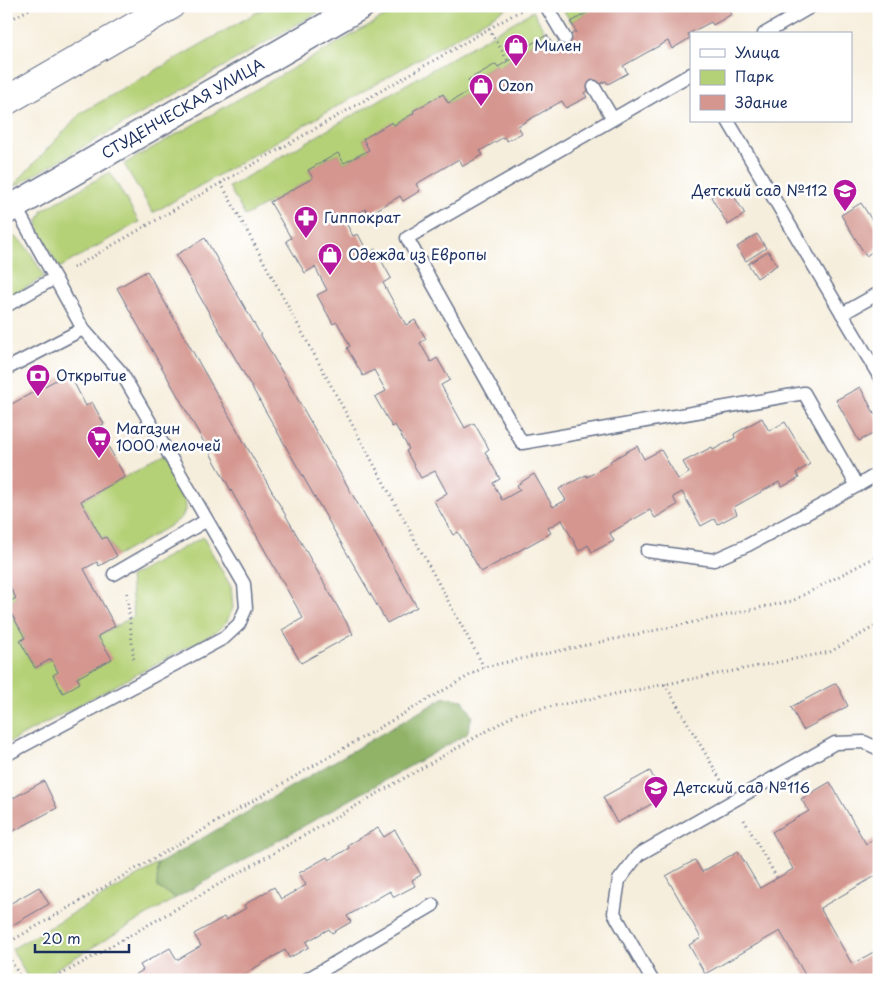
<svg xmlns="http://www.w3.org/2000/svg" width="885" height="986" viewBox="0 0 885 986" font-family="'Playpen Sans',sans-serif">
<rect width="100%" height="100%" fill="#fff"/>
<filter id="ink" filterUnits="userSpaceOnUse"><feTurbulence type="fractalNoise" baseFrequency=".02" numOctaves="2"/><feDisplacementMap in="SourceGraphic" scale="10" xChannelSelector="R" yChannelSelector="G"/><feConvolveMatrix kernelMatrix="1 2 1 2 8 2 1 2 1" color-interpolation-filters="sRGB"/></filter>
<filter id="wash" filterUnits="userSpaceOnUse"><feTurbulence type="fractalNoise" baseFrequency=".0096" numOctaves="4" result="noise"/><feDisplacementMap in="SourceGraphic" scale="20" xChannelSelector="R" yChannelSelector="G"/><feGaussianBlur stdDeviation="1.12" result="paint"/><feColorMatrix in="noise" values="0 0 0 0 0 0 0 0 0 0 0 0 0 0 0 0 0 1.4 0 .05"/><feComposite in="paint" operator="in"/></filter>
<g filter="url(#wash)">
<rect width="100%" height="100%" fill="#f6eedc"/>
<path fill="#b5d177" stroke="#68806a" d="M268 6H329L10 189 81 113Z
M403 6H510L153 213 124 164Z
M561 6H598L571 22Z
M533 11 547 35 517 52 518 55 498 67 496 64 468 80 473 89 448 103 443 94 413 111 414 113 394 125 363 139 369 150 344 163 338 153 308 170 313 178 245 216 229 187Z
M110 172 139 222 59 268 39 232 38 221 43 210Z
M6 235C25 235 35 262 44 277L6 299Z
M162 457 185 498 186 508 182 517 173 524 117 556 106 537 102 539 81 501Z
M203 537 231 587 233 608 227 621 216 632 6 744V604L25 638 20 641 35 668 51 659 80 683 77 678 111 659 98 636 134 616 130 577Z
M9 585 16 598 6 603V587Z
M158 864 157 887 176 898 37 980H29L12 949Z"/>
<path fill="#90b368" stroke="#567163" d="M445 697 463 700 472 716 467 734 176 898 157 887 158 864Z"/>
<g id="blocks">
<path fill="#d4968f" d="M598 6H601L602 8 605 6H730L727 8 732 14 713 25 711 22 688 34 690 38 672 49 668 41 646 53 623 66 628 73 608 84 606 81 594 87 584 93 587 97 566 108 562 101 518 126 522 133 507 141 504 137 480 151 483 155 463 166 459 159 416 184 420 191 403 201 400 196 368 215 366 209 345 221 353 236 358 234 368 253 375 249 391 278 383 283 406 325 415 320 426 339 420 343 431 362 437 358 450 380 441 385 465 428 474 423 489 449 485 452 500 479 493 483 502 500 520 490 517 485 534 474 553 507 566 500 559 489 586 475 587 477 611 463 610 461 637 446 644 459 661 450 678 479 689 473 683 462 712 447 713 450 735 438 734 434 762 418 769 431 785 422 810 464 796 473 799 478 782 487 779 482 734 507 737 514 718 524 714 519 701 526 682 492 673 497 677 505 655 518 650 510 610 533 614 541 592 552 588 545 579 551 562 520 548 528 551 533 481 572 458 532 453 535 434 501 447 493 435 471 421 478 406 451 409 449 395 425 392 427 375 397 386 391 374 370 363 376 347 348 350 346 337 322 333 324 317 295 327 290 315 267 305 273 286 241 291 238 270 202 313 178 308 170 338 153 344 163 369 150 363 139 392 122 394 125 414 113 413 111 443 94 448 103 473 89 468 80 496 64 498 67 518 55 517 52 547 35 553 45 576 32 571 22Z
M728 186 745 214 728 225 711 197Z
M861 203 879 231V247L866 256 841 215Z
M757 234 766 248 746 261 737 247Z
M205 238 417 607 387 623 176 255Z
M768 251 777 265 757 278 748 264Z
M147 271 353 634 301 663 282 630 303 618 117 288Z
M69 373 86 406 92 402 104 424 98 427 125 477 81 501 102 539 106 537 117 556 99 566 97 562 84 569 115 626 98 636 112 659 77 678 80 683 63 693 53 675 58 672 51 659 35 668 20 641 25 638 6 604 16 598 9 585 6 587V407Z
M860 387 879 422V431L859 441 836 400Z
M836 683 848 706 803 730 791 707Z
M650 771 664 797 617 823 603 797Z
M44 781 57 808 6 835V788L13 798Z
M830 782 866 844 878 836 879 838V874L820 908 852 964 879 949V980H808L780 931 705 974 689 945 701 938 666 876 695 860 702 872 738 851 760 888 793 869 772 832 809 811 801 799Z
M378 828 384 837 395 830 421 875 412 880 415 886 394 897 390 891 347 916 351 922 332 933 329 929 306 942 309 947 289 958 285 950 241 976 243 980H127L143 970 140 965 170 948 177 960 201 946 194 934 224 917 226 920 246 908 244 905 274 887 281 899 306 885 299 873 327 857 329 860 349 848 347 845Z
M39 887 49 904 11 926 6 919V906Z"/>
</g>
</g>
<g filter="url(#ink)">
<use href="#blocks" fill-opacity="0" stroke="#68728a" stroke-width="1"/>
<g fill="none" stroke-linecap="round" stroke-linejoin="round">
<defs>
<path id="service" d="M546 6 565 38
M764 34 812 6
M594 87 613 119 407 238 522 443 804 393 857 486 748 545 714 560 647 551
M613 119 691 74
M728 121 879 376
M6 306 55 278
M842 314 879 293
M6 369 83 329 15 206
M857 486 879 473
M114 574 207 520
M6 755 224 638 239 624 246 608 244 584 207 520 121 372 83 329
M306 980 433 905
M652 980 614 913 619 880 638 855 835 743 864 742 879 749"/>
<path id="minor" d="M6 211 361 6"/>
<path id="primary" d="M6 101 170 6"/>
</defs>
<use href="#service" stroke="#68728a" stroke-width="15"/>
<use href="#minor" stroke="#68728a" stroke-width="29"/>
<use href="#primary" stroke="#68728a" stroke-width="30"/>
<path stroke="#68728a" stroke-width="3" stroke-dasharray="1 4" stroke-linecap="butt" d="M6 22 35 6
M489 29 508 61
M221 183 484 667
M73 268 525 8
M127 593 134 662
M665 684 722 782
M744 820 777 878
M6 944 484 667 792 601 879 555
M6 952 22 980
M52 980 518 713 830 652 879 624"/>
<use href="#service" stroke="#fff" stroke-width="12"/>
<use href="#minor" stroke="#fff" stroke-width="26"/>
<use href="#primary" stroke="#fff" stroke-width="28"/>
</g>
</g>
<defs>
<symbol id="shop-pin" viewBox="-11 -11 22 30"><path d="M0 17L-7.5 6A9.5 9.5 0 1 1 7.5 6Z" fill="#b5179e" stroke="#fff"/><path d="M-5-2.5h2.3a2.7 3.5 0 0 1 5.4 0H5L5.5 6h-11ZM-1.5-2.5h3a1.5 2.3 0 0 0-3 0Z" fill="#fff"/></symbol>
<symbol id="school-pin" viewBox="-11 -11 22 30"><path d="M0 17L-7.5 6A9.5 9.5 0 1 1 7.5 6Z" fill="#b5179e" stroke="#fff"/><path d="M0-5L7-2L0 1L-7-2ZM-4 1L0 2.5L4 1V4Q0 6-4 4Z" fill="#fff"/></symbol>
<symbol id="pharmacy-pin" viewBox="-11 -11 22 30"><path d="M0 17L-7.5 6A9.5 9.5 0 1 1 7.5 6Z" fill="#b5179e" stroke="#fff"/><path d="M-2-6h4v4h4v4h-4v4h-4v-4h-4v-4h4Z" fill="#fff"/></symbol>
<symbol id="bank-pin" viewBox="-11 -11 22 30"><path d="M0 17L-7.5 6A9.5 9.5 0 1 1 7.5 6Z" fill="#b5179e" stroke="#fff"/><path d="M-6-4H6V4H-6ZM0-2.3a2.3 2.3 0 1 0 0 4.6a2.3 2.3 0 1 0 0-4.6Z" fill="#fff"/></symbol>
<symbol id="supermarket-pin" viewBox="-11 -11 22 30"><path d="M0 17L-7.5 6A9.5 9.5 0 1 1 7.5 6Z" fill="#b5179e" stroke="#fff"/><path d="M-6-5.5h2.5l.6 2H6L4.5 2H-2.5L-4.4-4H-6ZM-1.5 3.2a1.3 1.3 0 1 0 .1 0ZM3 3.2a1.3 1.3 0 1 0 .1 0Z" fill="#fff"/></symbol>
</defs>
<g fill-rule="evenodd">
<use href="#shop-pin" x="502" y="32" width="28" height="38"/>
<use href="#shop-pin" x="467" y="72" width="28" height="38"/>
<use href="#school-pin" x="831" y="177" width="28" height="38"/>
<use href="#pharmacy-pin" x="292" y="204" width="28" height="38"/>
<use href="#shop-pin" x="316" y="241" width="28" height="38"/>
<use href="#bank-pin" x="24" y="362" width="28" height="38"/>
<use href="#supermarket-pin" x="85" y="424" width="28" height="38"/>
<use href="#school-pin" x="642" y="774" width="28" height="38"/>
</g>
<g text-anchor="middle" stroke-width="5" stroke-linejoin="round" paint-order="stroke">
<g font-size="15" fill="#1b2f5e" stroke="#fff" text-anchor="start">
<text x="534" y="51">Милен</text>
<text x="498" y="91">Ozon</text>
<text x="828" y="196" text-anchor="end">Детский сад №112</text>
<text x="324" y="223">Гиппократ</text>
<text x="348" y="260">Одежда из Европы</text>
<text x="56" y="381">Открытие</text>
<text x="116" y="434">Магазин<tspan x="116" dy="17">1000 мелочей</tspan></text>
<text x="674" y="793">Детский сад №116</text>
</g>
<g font-size="15" fill="#1b2f5e" stroke="#fff">
<text transform="translate(183 109) rotate(-30)" y="5">СТУДЕНЧЕСКАЯ УЛИЦА</text>
</g>
</g>
<rect width="885" height="986" fill="none" stroke="#fff" stroke-width="25"/>
<rect x="690" y="32" width="162" height="90" fill="#ffffff" stroke="#a4acbf"/>
<rect x="700" y="49" width="25" height="8" fill="#ffffff" stroke="#a4acbf"/>
<text x="735" y="58" font-size="15" fill="#1b2f5e">Улица</text>
<rect x="700" y="70" width="25" height="15" fill="#b5d177" stroke="#a4acbf"/>
<text x="735" y="82" font-size="15" fill="#1b2f5e">Парк</text>
<rect x="700" y="95" width="25" height="15" fill="#d4968f" stroke="#a4acbf"/>
<text x="735" y="108" font-size="15" fill="#1b2f5e">Здание</text>
<path d="M35 944v8h94v-8" fill="none" stroke="#1b2f5e" stroke-width="2.5"/>
<text x="42" y="944" font-size="15" fill="#1b2f5e" stroke="#ffffff" stroke-width="4" paint-order="stroke">20 m</text>
</svg>
